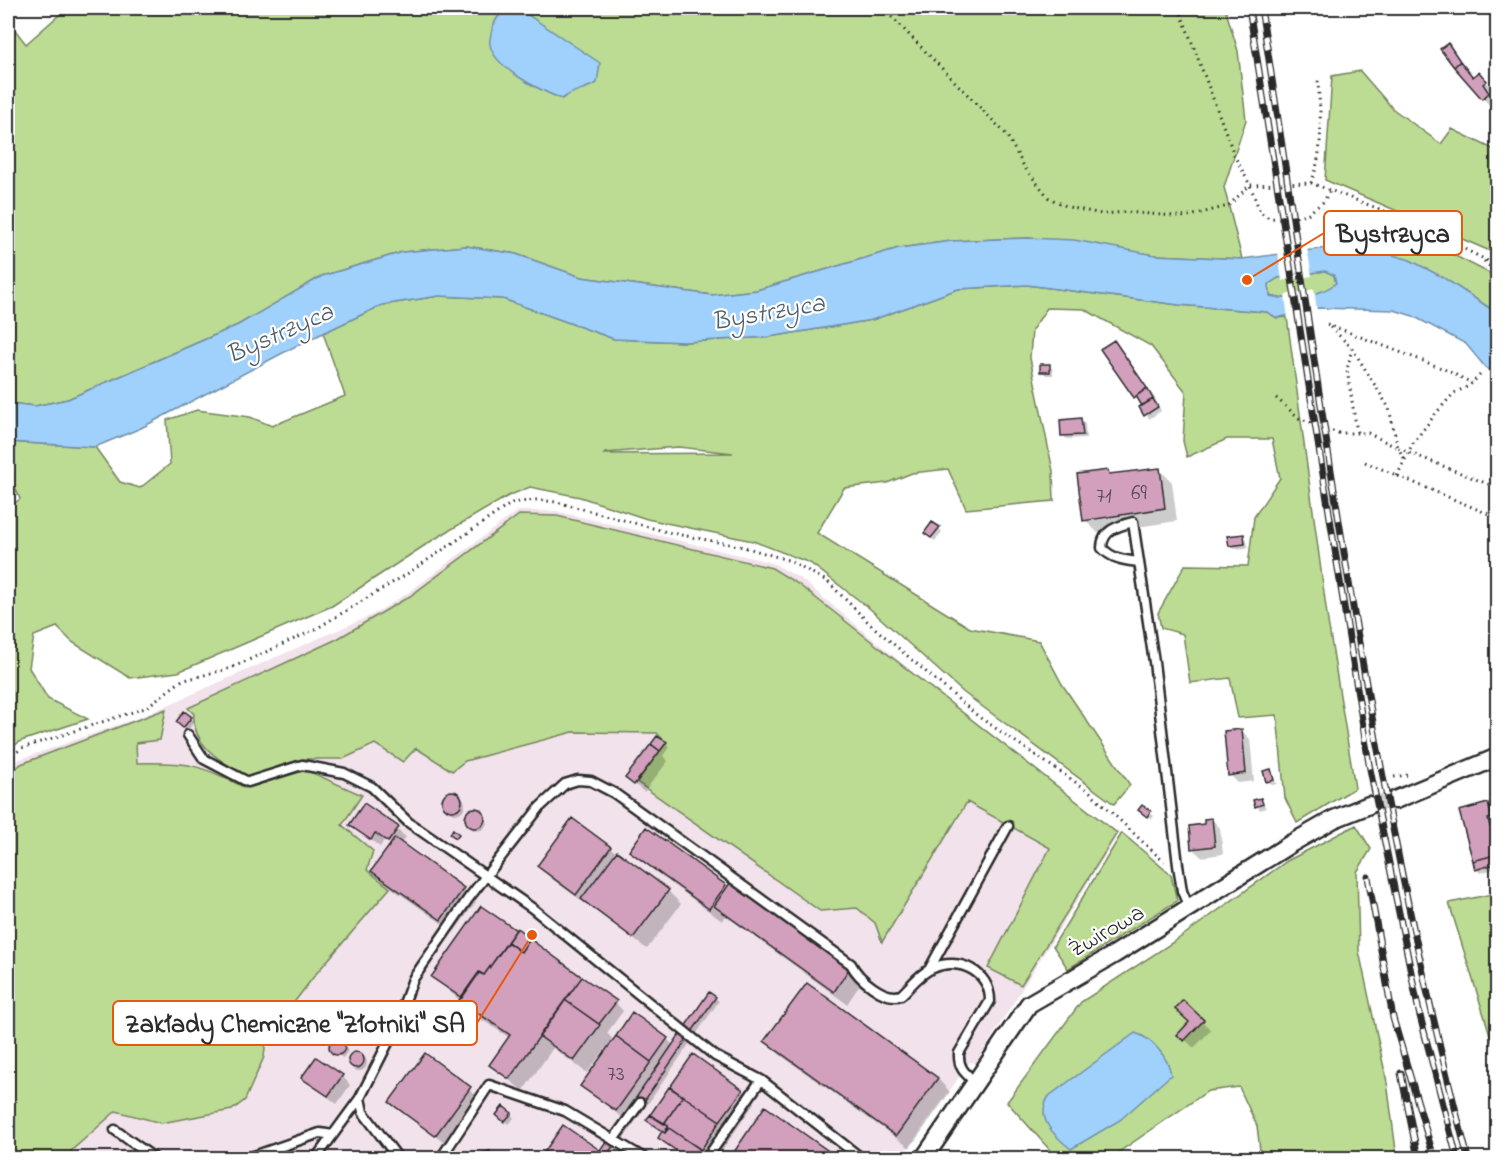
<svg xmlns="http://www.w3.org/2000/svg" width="1505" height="1166" viewBox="0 0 1505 1166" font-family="'Indie Flower',sans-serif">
<rect width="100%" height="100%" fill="#fff"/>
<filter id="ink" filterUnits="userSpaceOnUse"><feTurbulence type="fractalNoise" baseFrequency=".0167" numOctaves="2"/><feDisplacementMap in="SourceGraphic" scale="12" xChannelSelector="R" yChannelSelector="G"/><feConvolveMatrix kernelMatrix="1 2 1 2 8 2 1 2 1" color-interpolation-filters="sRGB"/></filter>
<g filter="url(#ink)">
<path fill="#f2e2eb" d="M517 511H556L773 563 801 579 957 709 1119 833 976 1063 970 1062 901 1158H8V768L18 760 143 716 374 614 409 592Z"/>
<path fill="#bcdb93" stroke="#74835f" stroke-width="1.5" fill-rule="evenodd" d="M67 8H1225L1238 51 1246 120 1224 187 1242 259 1155 255 1028 238 952 241 899 248 757 290 712 295 581 277 516 254 466 246 403 252 322 276 238 325 68 399 35 406 8 403V21L26 44Z
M1360 71 1393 109 1441 144 1452 129 1497 151V254L1325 180 1332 76Z
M1363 232 1416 236 1497 277V313C1452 283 1408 253 1353 248Z
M1325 271 1334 275 1336 284C1322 295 1288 302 1270 296L1269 284 1278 278Z
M1027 285 1179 305 1267 312 1277 318 1287 317 1327 615 1355 788 1297 823 1285 798 1277 715 1238 718 1230 678 1190 683 1183 634 1161 628 1158 613 1185 565 1248 566 1254 517 1280 478 1272 439H1227L1187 457 1183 441 1186 392 1151 346 1084 309 1047 308 1032 330 1030 358 1053 471 1054 501 966 509 948 469 912 473 887 483 844 488 817 533 970 628 1039 641 1062 684 1130 785 1114 804 964 693 869 608 810 563 753 541 647 519 580 497 530 487 508 496 433 540 332 606 178 672 130 678 72 642 57 627 34 636 29 668 48 699 88 719 21 741 8 750V508L20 499 8 471V442L95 447 120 482 140 488 170 464 167 420 197 410 250 417 272 426 345 396 323 333 382 305 439 296 503 299 614 339 685 342 769 337 872 320 958 289ZM678 447 733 453 604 454 605 453Z
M519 515 557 516 772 568 798 584 1117 833 1021 985 988 968 1050 848 967 802 882 942 875 923 857 908 820 911 637 782 666 743 657 733 573 732 465 761 452 771 416 748 403 762 375 744 343 759H303L247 777C224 763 191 746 194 714L188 708 337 639 410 596Z
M166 709 160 740 136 743 137 763C188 762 200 764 245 788L306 770 362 795 342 825 373 851 367 870 390 888 315 975 266 1039 264 1057 245 1100 232 1110 161 1123 116 1111 63 1158H8V775L21 764Z
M1356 825 1371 849 1357 872 1359 951 1387 1082 1397 1158H1261L1257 1126 1239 1087 1208 1091 1110 1158H1057L1007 1102 1081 1002 1178 939 1287 861Z
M1122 833 1171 875 1177 901 1068 969 1053 946Z
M1497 893H1498L1497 1057 1449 903Z"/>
<path fill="#a0d1fc" stroke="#718fa8" stroke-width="1.5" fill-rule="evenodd" d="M508 8 522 11 600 63 597 83C585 90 572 90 562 99 542 91 493 68 490 44 489 41 491 34 492 30 494 21 500 13 508 8Z
M1028 238 1074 240 1155 255 1242 259 1335 247 1376 250 1410 260 1444 278 1497 313V377L1485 367 1466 344 1413 316 1394 310 1318 308 1277 318 1267 312 1179 305 1027 285 958 289 872 320 769 337 685 342 614 339 503 299 439 296 382 305 296 346 141 428 95 447 8 442V403L35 406 68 399 238 325 322 276 403 252 466 246 516 254 581 277 712 295 757 290 899 248 952 241ZM1325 271 1334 275 1336 283C1322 295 1288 302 1270 296L1269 284 1278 278Z
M1135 1033C1152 1038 1169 1058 1171 1075L1120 1120 1071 1149C1053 1135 1035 1118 1049 1096Z"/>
<path fill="#fff" d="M1307 248 1312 276 1282 281 1278 252Z
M1314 289 1317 311 1288 319 1285 295Z"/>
<path fill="#0003" d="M1455 66 1464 67 1474 78 1479 74 1494 91 1490 93 1497 102 1491 107Z
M1114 341 1154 397 1161 411 1149 419 1144 406 1135 397Z
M1049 366 1053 370V375H1046L1042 371Z
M1081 420 1085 424 1086 438 1067 439 1063 436Z
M1159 469 1172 482 1177 521 1098 533 1085 520 1108 471 1112 475Z
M939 528 942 532 935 541 929 537Z
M1243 536 1247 540 1248 548 1234 549 1230 545Z
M185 713 194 722 187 731 178 722Z
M1241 730 1250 739 1254 781 1238 783 1230 775Z
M666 744 669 747 663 756 668 761 644 792 627 778Z
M1270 771 1277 784 1272 785 1268 781Z
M445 804a10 10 0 1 1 20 0a10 10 0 1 1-20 0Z
M1260 799 1266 808 1260 810 1257 806Z
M365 805 406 837 401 844 463 889 476 902 454 932 386 884 373 871 392 845 384 840 380 847 351 824Z
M1487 805 1496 814 1498 820V868L1480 873 1476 869Z
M1142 807 1154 816 1152 819 1144 813Z
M467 821a10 10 0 1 1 20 0a10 10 0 1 1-20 0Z
M1212 819 1220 828 1223 854 1201 857 1193 848Z
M573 820 668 891 681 904 647 949 552 879 539 866Z
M631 850 727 889 730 885 848 970 861 983 847 1004 726 916 722 921 644 863Z
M481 908 528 939 531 938 544 950 615 1002 623 1011 607 1033 614 1041 667 1039 674 1046 715 998 719 1001 611 1157 605 1151 624 1119 582 1086 607 1051 605 1049 587 1073 553 1048 523 1091 491 1065 510 1038 482 1020 433 977Z
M807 985 938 1079 950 1092 910 1148 779 1054 766 1041Z
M1183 1002 1211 1030 1194 1048 1180 1035 1191 1023Z
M335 1041H341L348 1051 343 1058 330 1050 331 1044Z
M693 1054 740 1090H743L755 1102 717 1158H686L660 1138 664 1132 648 1120Z
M351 1063a8 8 0 1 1 16 0a8 8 0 1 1-16 0Z
M425 1055 483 1101 449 1147 391 1101Z
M342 1076 350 1085 337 1104 303 1078Z
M766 1108 835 1158H732Z
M511 1114 514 1118 509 1124 501 1119Z
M564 1127 606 1156 608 1158H542Z
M490 1152 496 1158H489L484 1153Z"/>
<path fill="#d2a0bd" stroke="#2b2b2b" stroke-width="1.5" d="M1448 43 1460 61 1454 67 1440 49Z
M1460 61 1473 77 1479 72 1487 81 1483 84 1489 93 1482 99 1454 67Z
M1114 340 1147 388 1134 398 1100 349Z
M1040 364H1050V372H1040Z
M1147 388 1153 399 1142 406 1136 396Z
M1153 399 1158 407 1144 416 1139 407Z
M1081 418 1083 435 1061 436 1060 420Z
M1160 468 1165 508 1083 521 1077 474 1108 470 1109 474Z
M932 522 940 527 931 538 924 533Z
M1244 534 1245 544 1229 546 1227 536Z
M184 711 192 717 183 728 176 722Z
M1242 729 1246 773 1228 776 1224 731Z
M657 736 667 742 660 751 651 744Z
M651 744 660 751 634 785 625 778Z
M1271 769 1274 780 1266 782 1263 771Z
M442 801a10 10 0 1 1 20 0a10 10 0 1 1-20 0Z
M1261 798 1263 804 1255 807 1253 800Z
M364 803 399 827 388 842 375 833 371 840 349 825Z
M1488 803 1492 818 1488 819 1498 854 1473 861 1459 811Z
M1142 805 1151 811 1147 817 1138 810Z
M465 818a10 10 0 1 1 20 0a10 10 0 1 1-20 0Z
M572 818 611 847 576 895 537 866Z
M1212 818 1215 846 1191 849 1189 826 1204 824V819Z
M646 827 726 885 709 909 629 851Z
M453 829 459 834 456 838 450 834Z
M395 838 464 888 441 920 371 871Z
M617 851 669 890 633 938 581 899Z
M1498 854V863L1475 870 1473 861Z
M730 883 849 969 834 992 714 906Z
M481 906 516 930 484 975 479 973 462 998 431 977Z
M517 928 530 938 521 952 507 942Z
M530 939 582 977 509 1079 489 1065 510 1035 459 1000 479 972 484 975 508 942 521 952Z
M582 977 617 1001 599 1024 565 1000Z
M807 983 938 1078 896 1136 764 1041Z
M709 992 716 997 607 1155 600 1150Z
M565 1000 600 1025 574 1061 539 1036Z
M1183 1000 1204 1020 1184 1041 1177 1035 1189 1022 1175 1009Z
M632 1012 668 1038 651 1062 616 1036Z
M616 1036 651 1062 616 1111 580 1086Z
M329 1047a8 8 0 1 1 16 0a8 8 0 1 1-16 0Z
M348 1060a8 8 0 1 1 16 0a8 8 0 1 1-16 0Z
M425 1053 471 1087 435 1136 389 1102Z
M693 1054 743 1090 720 1121 670 1087Z
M316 1057 343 1075 328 1096 301 1078Z
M669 1087 683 1096 664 1124 650 1115Z
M683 1096 720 1121 701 1150 669 1128 665 1122Z
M503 1106 512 1113 504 1122 496 1115Z
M765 1106 834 1155 835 1158H730Z
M650 1115 668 1125 665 1133 646 1120Z
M563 1125 607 1155 604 1158H540Z
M669 1128 700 1149 693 1158H687L658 1138 662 1131 665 1133Z
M490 1151V1158L481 1153Z"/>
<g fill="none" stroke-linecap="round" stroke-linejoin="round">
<path stroke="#d5d5d5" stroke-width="16" stroke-dasharray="16 8" stroke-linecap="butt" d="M1369 805 1395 800"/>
<defs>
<path id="lane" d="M1138 562C1124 560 1112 559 1102 548 1102 530 1118 526 1133 522L1154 662 1178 865 1182 891 1189 908
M188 735 204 759 248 782 302 765 344 773 372 787 408 822 532 908 715 1056 761 1080
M930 968 1008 826
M360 1098 363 1112 398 1158
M115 1130 154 1158
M613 1140 640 1103
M248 1158 320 1133 333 1135
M316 1158 360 1098 394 1031 413 979 468 899 540 807 565 784 578 780 591 781 614 793 851 964C858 978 884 1001 901 995 911 986 920 973 933 968 959 956 990 972 990 1001L959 1053C958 1068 965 1073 975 1082
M441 1158 489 1085 565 1111 644 1158
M707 1158 761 1080 861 1158"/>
<path id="street" d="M1395 800 1498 757
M924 1158 1029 1004 1115 954 1292 843 1334 819 1369 805"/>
</defs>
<use href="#lane" stroke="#2b2b2b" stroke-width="13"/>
<use href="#street" stroke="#2b2b2b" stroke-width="21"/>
<path stroke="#2b2b2b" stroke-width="3" stroke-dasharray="1.5 4.5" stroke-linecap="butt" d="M883 8 1006 134 1025 168 1049 198 1068 207 1102 214 1127 212 1186 217 1228 206 1250 185 1311 183 1403 218 1498 266
M1179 8 1235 157 1250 185 1260 212 1269 218 1289 219 1309 213 1323 202 1330 191
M1311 183C1325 148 1320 116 1318 80
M1484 261 1498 274
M1352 348 1347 370 1357 432
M1276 398 1299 418 1338 433H1368L1398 448 1389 408 1352 348 1327 324 1444 369 1472 383
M1404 458 1398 448 1498 488
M1365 462 1498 518
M1397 476 1413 443 1437 412 1454 393 1469 386 1483 372
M8 759 22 748 145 708 181 681 231 668 314 630 407 574 512 503 536 500 557 502 671 533 744 547 791 561 828 582 870 624 979 717 1090 792 1164 862
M1394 777 1407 775"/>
<use href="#lane" stroke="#fff" stroke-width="8"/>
<use href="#street" stroke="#fff" stroke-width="16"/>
<defs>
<path id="rail" d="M1249 8 1369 764 1419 1012 1457 1158
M1261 8C1321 392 1368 782 1468 1158
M1368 877 1393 1018 1434 1158
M1401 1073 1418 1158"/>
</defs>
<use href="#rail" stroke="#2b2b2b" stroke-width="7"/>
<use href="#rail" stroke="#fff" stroke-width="4.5" stroke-dasharray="14" stroke-linecap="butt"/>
</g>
</g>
<g text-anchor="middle" stroke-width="4.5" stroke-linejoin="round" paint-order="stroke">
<g font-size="21" fill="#554850">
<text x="1139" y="499">69</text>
<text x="1104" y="502">71</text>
<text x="616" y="1080">73</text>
</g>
<g font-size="24" fill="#2b2b2b" stroke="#fff">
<text transform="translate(1106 930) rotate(-30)" y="8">Żwirowa</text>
</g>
<g font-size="26" font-style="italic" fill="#4e5d6a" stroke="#fff">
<text transform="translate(768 311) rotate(-10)" y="9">Bystrzyca</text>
<text transform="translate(279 332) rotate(-24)" y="9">Bystrzyca</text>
</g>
</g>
<path fill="none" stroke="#e8590c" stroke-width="2" d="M1247 280L1324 233M532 935L477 1023"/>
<g fill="#e8590c" stroke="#fff" stroke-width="2">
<circle cx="1247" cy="280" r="6"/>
<circle cx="532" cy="935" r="6"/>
</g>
<g fill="#fff" stroke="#e8590c" stroke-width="2">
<rect x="1324" y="211" width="138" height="44" rx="6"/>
<rect x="113" y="1001" width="364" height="44" rx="6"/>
</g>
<g font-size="26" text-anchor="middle" font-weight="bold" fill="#2b2b2b">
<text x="1393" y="242">Bystrzyca</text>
<text x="295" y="1032">Zakłady Chemiczne "Złotniki" SA</text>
</g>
<rect width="1505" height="1166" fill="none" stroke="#fff" stroke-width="30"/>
<rect x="15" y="15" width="1475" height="1136" fill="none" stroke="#2b2b2b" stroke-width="2" filter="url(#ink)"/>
</svg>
